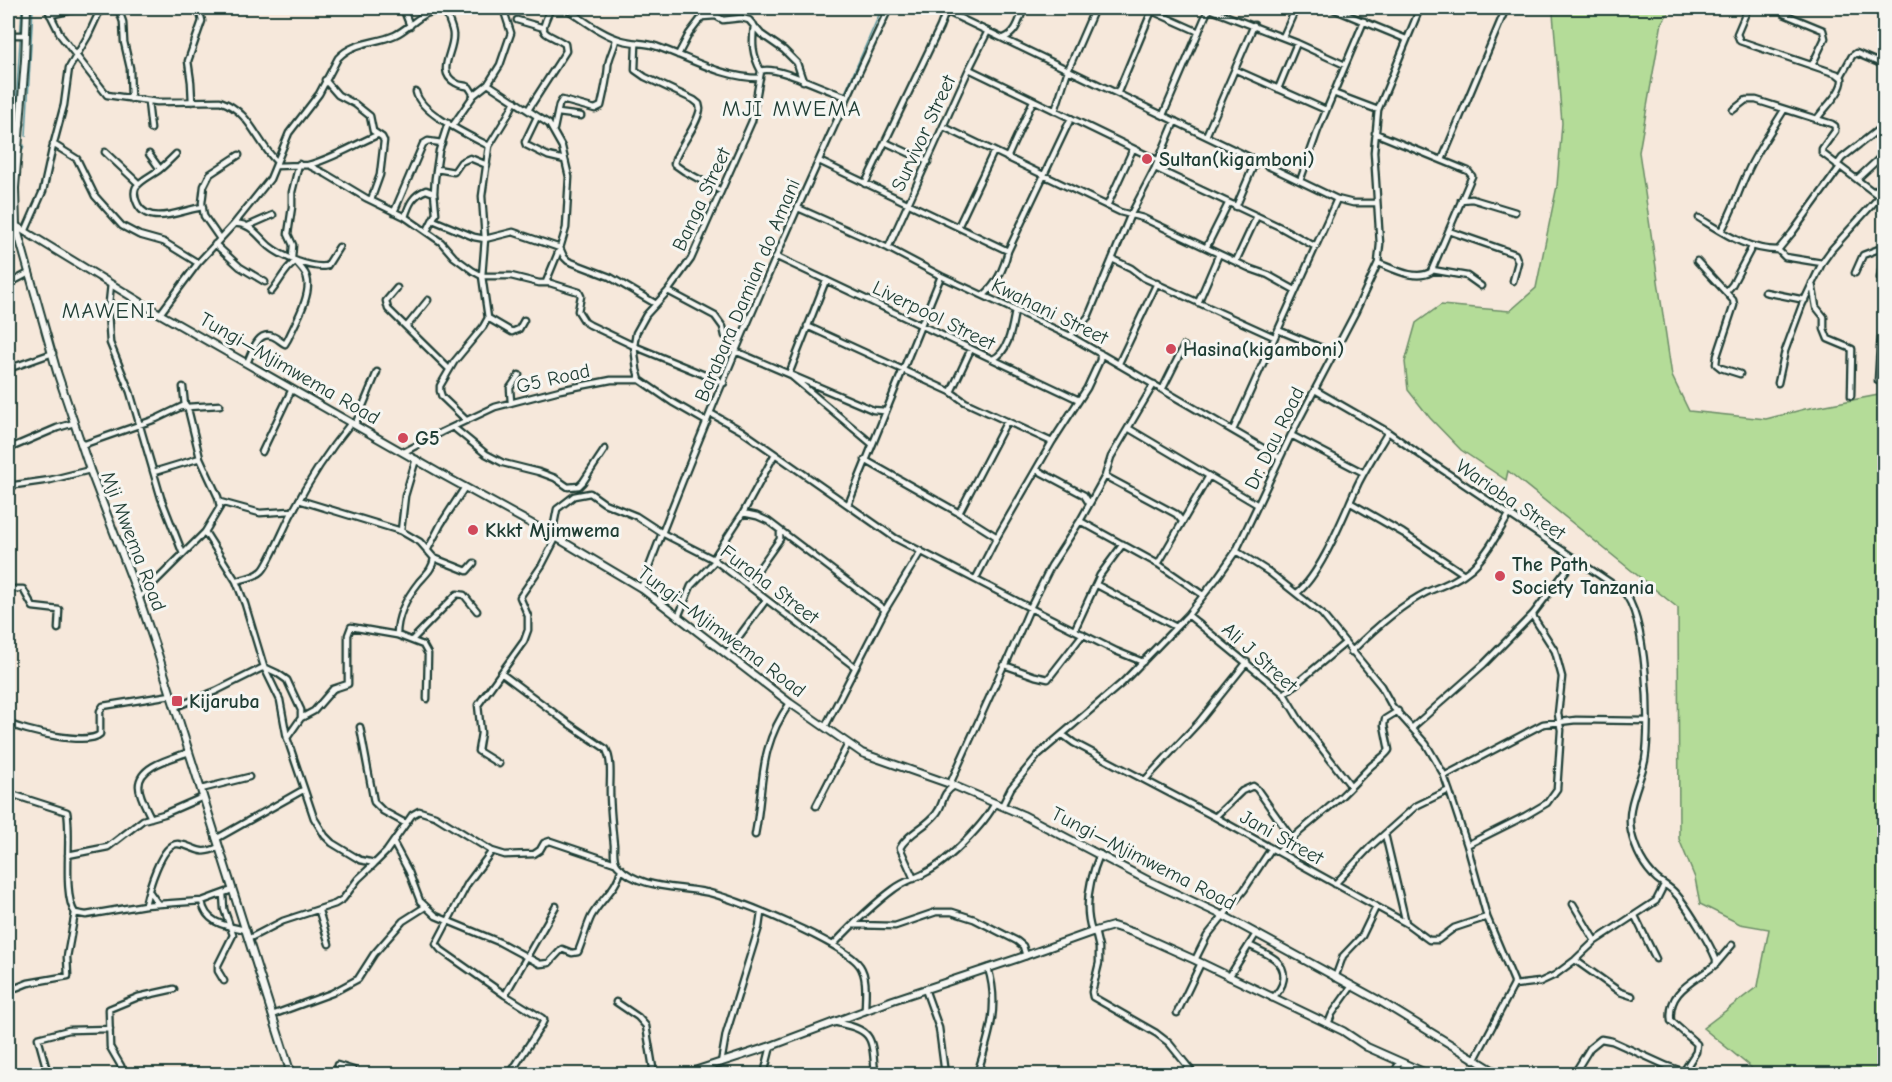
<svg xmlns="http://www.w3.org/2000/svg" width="1892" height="1082" viewBox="0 0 1892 1082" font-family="'Comic Neue',sans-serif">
<rect width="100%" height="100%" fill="#f6e8db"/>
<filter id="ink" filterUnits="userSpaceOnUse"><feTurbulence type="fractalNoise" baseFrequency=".0167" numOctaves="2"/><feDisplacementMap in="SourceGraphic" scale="12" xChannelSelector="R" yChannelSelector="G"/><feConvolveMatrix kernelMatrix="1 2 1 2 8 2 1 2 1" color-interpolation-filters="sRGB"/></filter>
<g filter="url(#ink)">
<path fill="#b4dc98" stroke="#6a8c66" stroke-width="1.5" d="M1555 8H1672L1662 22 1639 152 1672 376 1689 411 1766 419 1805 409 1884 394V1074H1759L1703 1028 1758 986 1769 929 1740 924 1700 904 1695 878 1679 839 1678 608 1508 471 1506 480 1461 450 1430 418 1408 390 1405 362 1416 323 1441 305 1510 311 1536 288 1557 186 1562 123 1553 13Z
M1854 8H1884V17L1880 16Z"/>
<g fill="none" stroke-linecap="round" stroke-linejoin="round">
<path stroke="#619ca3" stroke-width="1.5" d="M15 120 22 8
M26 136 33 8
M14 137V125
M8 138 13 137
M20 159 24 145
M10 199 15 143
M736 343 882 8
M724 373 735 347"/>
<defs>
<path id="street" d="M47 8 61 36 107 95 157 102 220 101C251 112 255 140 277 162
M118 8 123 22 124 42 130 68 131 99
M403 8 410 26
M565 8C583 19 600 34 621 40 634 44 646 42 658 47 692 59 723 78 760 78
M698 8 702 17 716 16
M716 8V16L723 20 741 18 749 20 761 34 784 50 797 63 803 81
M939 8 1337 199 1353 203H1376
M1331 8 1406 39
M1748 8 1737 34 1740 41 1837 74 1842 78C1844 91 1824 108 1817 119
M1209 9 1297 43 1345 65
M1152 11 1199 32
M1784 14 1823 30 1825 38 1812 65
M50 15 81 8
M517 20 544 28
M754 25C752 43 752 54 761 71
M8 35H26
M1283 37 1296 8
M1004 38C1017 33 1019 20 1024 8
M636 45 635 70 645 77 694 100 699 104 700 109C697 128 675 151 674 164L684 171 721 191
M678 55 689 34 702 17
M969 69 1157 160
M1236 70 1326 110
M1841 76 1852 56 1856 53 1884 65
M325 80 338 95 355 104 370 116 373 131 382 137 384 141 380 175 371 200
M488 84 500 65 511 33 503 8
M1278 89 1297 43
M416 92C420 113 470 136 489 146
M1118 92 1153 8
M1333 93 1378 110
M148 102 151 129
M192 102 191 82 188 61 202 21 199 8
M528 110 566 51 565 44C543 30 537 37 551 8
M1733 110 1746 100H1756L1832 124 1835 126V131L1822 149V153L1884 200
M1055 111 1068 70 1095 8
M558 113 581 116
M1163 115 1209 8
M537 117 525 142 526 145 548 156 565 160
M8 122 21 124
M453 125 474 95 488 84 549 124 562 147 569 177 566 228 560 248 564 257 568 261 610 277 656 304
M944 127 1120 212 1143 218 1251 269 1268 275 1295 290
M554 129 559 105 562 100 595 109 601 106C604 93 607 80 608 67 608 58 615 48 616 39
M1375 133 1468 171 1472 176 1431 272C1415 281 1394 269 1378 263
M1206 136 1254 25
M885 142 928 162
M53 144 77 159 95 196 122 226 139 235 164 242 198 263
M105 152 139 184
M149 154 160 169
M176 154C171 159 165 165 159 170 152 175 141 180 136 187 133 193 135 199 138 205 150 227 184 209 203 207
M1007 158 1033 101
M1442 160 1506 8
M819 161 1008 251
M308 165C332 159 354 145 377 135
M1837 165 1842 158 1884 125
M276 166 308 165 326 174 366 198 405 217 441 242 454 257 473 271 482 276H511L539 283H550L579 292 581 296 578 311 585 322 590 325 634 346 724 383
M1155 168 1280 227 1316 247
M437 169 454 172 461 162 470 158 487 165
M1857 179 1884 154
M1300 181 1318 130 1364 21
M865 184 940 27 946 11
M1874 191 1884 184
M1461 200 1472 199 1515 212
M1107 206 1133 149
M1236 207 1256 160
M798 208 888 248 941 276 1070 336 1280 458
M394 212 423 144 428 141 442 143
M405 217C409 204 413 195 426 190L434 193
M1699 218C1724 233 1747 250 1778 250L1792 233 1840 167
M433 220 474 237 485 239 513 232 560 248 546 282
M234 224C250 222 258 236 269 246 281 256 311 269 327 266L339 247
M248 226 273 215
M958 227 994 151
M8 229 16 226
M427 231 436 213 434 193 435 178 439 151 448 123
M1449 231 1515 254 1518 262 1513 281
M1721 231C1733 212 1738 191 1748 171 1758 149 1772 130 1784 110
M25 232 43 191 52 150 64 105 69 68 88 36 101 8
M220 239 204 216 202 203 204 186 210 174 239 155
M215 244 240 267 265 282
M1207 246 1228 204
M888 248 969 69 988 31
M1778 250 1785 257 1822 263
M777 257 1079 400
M292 258 293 245 288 234 292 207V192L299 164
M1112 259 1131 268 1144 278 1274 337
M1236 261 1256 218
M1697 261 1733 300 1734 305 1717 356 1716 364 1721 368 1740 374
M1432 270 1467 276 1481 286
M1855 273 1863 255 1884 247
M1880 278 1884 254
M826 280 789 374 872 444
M1812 283 1816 307 1824 317V329L1828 339 1852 349 1851 396
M8 284 29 273
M111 284 108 312 110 343 130 392 161 498 183 554
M397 288 386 301 388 309 449 369
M668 291 715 316 723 327 725 336 737 347
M271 292C280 282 286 266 297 261
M1726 292 1732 285 1752 247
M1765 292 1805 300
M984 295C997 284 1004 268 1008 251L1071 118
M1198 303 1219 254
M160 314 198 263 234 224 270 179 289 133 319 94 338 58C354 41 375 44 395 35 412 27 423 8 444 11L446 12C448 20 453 28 453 35 454 52 435 72 456 83 460 86 465 85 469 87L474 95
M488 318 512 332 519 329 524 320
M407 326 428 300
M807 326 951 392 965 402 1052 442
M1278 330 1334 353
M1070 336 1088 317 1130 216 1155 168 1175 121
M735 351 873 410 885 411
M993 359C1009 352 1012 327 1015 311
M247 363C252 353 257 331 272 336 276 337 281 342 285 344L288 339C295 323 312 295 307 278 306 272 299 266 296 262
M1119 363 1157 283
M8 369 53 353
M640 380 637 370 634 346 636 333 646 315 668 291 691 259 752 121 761 71C775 64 829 92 847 97
M1878 381 1880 347 1884 317
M1778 383 1785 351 1802 305 1822 263 1832 249 1880 196
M183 387 185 406
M1163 388 1184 346
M1315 390 1388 432 1416 452 1623 591C1647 617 1651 725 1645 760 1640 784 1626 806 1631 831 1635 849 1644 867 1657 879 1663 884 1670 887 1675 893 1686 904 1710 944 1716 959V964C1697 981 1667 989 1671 1021L1697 1044 1696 1052 1682 1074
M951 392 971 349
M511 403 510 388 519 375
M187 407 220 405
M710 413 742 431 895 538 1030 608 1116 651 1143 662
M466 420 442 397 440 391V386L454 362 483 327 488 318 482 276 485 239 482 196 489 146 508 115 515 101
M355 425 377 372
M453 427 486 454 503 463 539 472 555 478 568 487 579 486 583 482 605 449
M1128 428 1258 505
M1233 430 1337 199
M1291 435 1364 473
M82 445 156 419 183 406 188 409 200 458 218 497 220 507 205 532 139 598
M8 449 57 428 74 423
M262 452 292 389
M404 452 442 432 495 407 560 390 611 380H640L672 402 707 422
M865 460 959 513 997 537
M1037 470 1084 495 1089 503
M154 472 200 458
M1105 476 1176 514 1182 521
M8 486 50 480 90 470
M299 500 401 531 420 542 434 558C433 569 425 575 419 582 407 597 397 616 397 635
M220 502 260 513 292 511
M1351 503 1403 533 1464 574
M848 505 941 276
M743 513 757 516 768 521 885 610
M959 513 1007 421
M1080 521 1158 564 1203 595
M401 531 405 496 416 459
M205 532 236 581 245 604 264 667 280 700 287 738 314 818 325 836 332 843 360 860 375 863 386 852 412 815 419 811 435 816 492 851 505 855 534 854 540 850 544 843 550 841 615 863
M552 535 557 509 574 496 590 493 604 503 636 516 662 533 713 559 855 667
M427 551 441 524 465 487
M1236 551 1269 572 1322 614 1381 686 1392 706 1426 744 1443 773 1449 790 1467 845 1487 917 1514 981V985
M434 558 467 571 474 563
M713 559 743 513 775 454
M1158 564 1209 476
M976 578 997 537 1052 442 1087 388 1100 360V353
M236 581C244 579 256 577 262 571 268 567 286 523 292 513 309 480 328 451 351 423
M748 584 780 539V532
M1097 585 1176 627
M641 588C715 392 800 197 889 8
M8 589H23L33 607 59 610 58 629
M1297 593C1322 573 1344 514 1358 484 1367 466 1378 449 1388 432
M1188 615 1284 694 1299 719 1350 785
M678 617 691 586 715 561
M1075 629 1100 575 1123 544
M412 640 457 594 464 595 477 611
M1351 652C1373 630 1399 606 1427 592 1444 585 1458 580 1472 568 1487 554 1498 533 1509 515
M726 654 766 600
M1006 664 1030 608 1051 566 1080 521 1105 476 1111 457 1154 384
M501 673 569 724 606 749C612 761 610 776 610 790 610 808 612 826 614 845 614 852 613 861 618 866 639 889 677 886 705 892 733 897 846 944 860 966 868 978 865 997 865 1011
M1284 694 1345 643
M175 707 216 691 264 667 277 673 287 680 301 710V718L287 738
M301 718 314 711 333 689 348 684V635L351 627 397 635 423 645 428 654 427 699
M8 723C23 731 88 746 100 734V711L103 706 171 695
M360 727 374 802 383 811 405 823
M825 727 885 610 921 551
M1413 727 1484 664 1533 614 1575 559
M1063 735 1074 743 1215 817 1406 923 1429 940H1438L1454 928 1487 917
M499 764 478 751 481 733 478 705 524 641 528 630V616L520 597 542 565 556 538
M1444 776 1543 724 1576 720 1647 721
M1145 780 1199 722 1247 662
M950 784 1004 665 1035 676 1048 679 1083 634
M201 789 249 777
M8 793 67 812C72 837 62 894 75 913L86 915 145 905 202 901 232 890
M816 806 848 744
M1002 806 1011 788 1039 754 1122 683 1188 615 1217 578 1236 551 1291 435 1355 313 1378 263 1380 244 1374 152 1378 110 1420 8
M1215 817 1242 791 1253 786 1257 789 1291 837
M151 818C147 809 139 796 139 786 139 765 174 758 189 752
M1385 834 1406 923
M755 835C765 783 757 750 790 703
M216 839 303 790
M393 842 409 872 420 901 436 916 499 942 540 964 549 963 562 949 572 953 578 952C583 940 586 928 591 917 600 900 618 888 621 869
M1467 845 1525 816 1547 803 1557 789 1561 730 1558 714 1562 677 1555 651 1534 618 1533 614
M492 851 468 883 436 944 441 950 505 995 542 1018 544 1020 541 1026 510 1074
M1279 852C1294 834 1311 823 1328 808 1343 796 1355 782 1368 769 1374 762 1384 758 1389 750L1384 725 1385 719 1398 711
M68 855 108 847 143 820 164 814 203 797
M914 879 900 848C908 833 926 827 936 814 945 803 940 795 954 786
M1335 884 1370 847 1416 806 1449 790
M149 891 158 904
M223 894 224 909 233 935 218 965V971L224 981
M202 901C205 924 227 926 246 930
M1573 904 1595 941
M145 905C148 892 161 843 178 844 197 846 197 857 219 847
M319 911 329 944
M1635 916 1656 959
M853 925 895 926 936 912H952L974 919 1017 941 1023 946 1026 956
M1095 931 1099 948V963L1092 992 1093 997 1156 1033 1169 1043 1194 1074
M1092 932C1083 906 1090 878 1100 854
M248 939 283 921 335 904 343 899 358 879 374 864
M833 945C852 925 872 905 894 889 904 881 917 878 927 872 948 861 985 824 995 803
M1249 945C1258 950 1269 954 1276 960 1289 972 1284 988 1272 998
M1195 960 1207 936 1244 890 1271 849
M1575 960 1620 992 1632 996
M1716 964 1732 945
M1229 977 1256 934
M1335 978 1343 956 1362 936 1376 907
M925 989 939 1028 945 1074
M8 991 28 983 68 976 67 957 75 913
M505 995 556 906
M616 1002 638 1017 646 1026 654 1074
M1177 1013 1201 963
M272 1015 332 993 358 979 374 954 403 921 425 907
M833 1022C873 1030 872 1035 875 1074
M1328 1024 1332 1014 1352 986
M1474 1061 1514 985 1540 982 1555 975 1575 960 1595 941 1656 901 1664 885
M721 1063 726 1034 759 927 761 913
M337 1065 353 1070 356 1074
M48 1074 38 1038 69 1030 110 1029
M124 1074 121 1066 110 1047 109 1009 138 997 174 989
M764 1074 771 1046
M977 1074C989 1037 1000 1006 988 968
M1393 1074 1400 1062
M1574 1074 1590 1048 1601 1039 1612 1041 1667 1066 1690 1074"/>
<path id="secondary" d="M27 8 25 60 15 188 16 226 57 372 90 470 139 598 158 654 291 1074
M16 226 160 314 439 473 552 535 641 588 790 703 862 753 950 784 1023 815 1149 881 1224 916 1378 1000 1499 1074
M685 1074 771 1046 893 1000 1016 959 1092 932 1113 926 1135 933 1195 960 1343 1031 1367 1047 1428 1074"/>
</defs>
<use href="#street" stroke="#1f3d34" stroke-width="9"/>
<use href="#secondary" stroke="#1f3d34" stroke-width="10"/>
<use href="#street" stroke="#f6f6f2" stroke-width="4.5"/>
<use href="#secondary" stroke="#f6f6f2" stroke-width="6"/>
</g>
</g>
<g fill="#d1495b" stroke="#f6f6f2" stroke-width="2">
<circle cx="1147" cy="159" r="6"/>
<circle cx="1171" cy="349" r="6"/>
<circle cx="403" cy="438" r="6"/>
<circle cx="473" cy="530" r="6"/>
<circle cx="1500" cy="576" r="6"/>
<rect x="171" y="695" width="12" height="12" rx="3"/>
</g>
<g text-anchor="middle" stroke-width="6" stroke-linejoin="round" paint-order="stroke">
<g font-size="20" fill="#1f3d34" stroke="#f6f6f2">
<text transform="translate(923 133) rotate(-65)" y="7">Survivor Street</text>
<text transform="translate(701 199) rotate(-65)" y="7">Banga Street</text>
<text transform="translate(747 290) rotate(-67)" y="7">Barabara Damian do Amani</text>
<text transform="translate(1050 311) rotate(26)" y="7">Kwahani Street</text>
<text transform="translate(934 315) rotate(26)" y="7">Liverpool Street</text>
<text transform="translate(290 368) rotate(30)" y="7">Tungi—Mjimwema Road</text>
<text transform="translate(553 378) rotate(-13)" y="7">G5 Road</text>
<text transform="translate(1274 438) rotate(-64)" y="7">Dr. Dau Road</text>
<text transform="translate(1511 499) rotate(34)" y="7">Warioba Street</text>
<text transform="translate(134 541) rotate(69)" y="7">Mji Mwema Road</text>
<text transform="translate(770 584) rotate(37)" y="7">Furaha Street</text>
<text transform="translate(722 631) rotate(37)" y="7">Tungi—Mjimwema Road</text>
<text transform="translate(1260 657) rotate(42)" y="7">Ali J Street</text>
<text transform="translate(1282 837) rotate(29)" y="7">Jani Street</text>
<text transform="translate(1144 858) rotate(27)" y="7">Tungi—Mjimwema Road</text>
</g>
<g font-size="20" font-weight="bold" fill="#1f3d34" stroke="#f6f6f2" text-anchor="start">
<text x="1159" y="166">Sultan(kigamboni)</text>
<text x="1183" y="356">Hasina(kigamboni)</text>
<text x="415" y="445">G5</text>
<text x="485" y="537">Kkkt Mjimwema</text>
<text x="1512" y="571">The Path<tspan x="1512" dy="23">Society Tanzania</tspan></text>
<text x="189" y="708">Kijaruba</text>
</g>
<g font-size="22" letter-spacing="1.5" fill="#1f3d34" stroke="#f6f6f2">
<text x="792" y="116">MJI MWEMA</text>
<text x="109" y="318">MAWENI</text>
</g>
</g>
<rect width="1892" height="1082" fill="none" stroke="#f6f6f2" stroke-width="30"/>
<rect x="15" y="15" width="1862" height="1052" fill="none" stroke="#1f3d34" stroke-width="2" filter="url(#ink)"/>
</svg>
